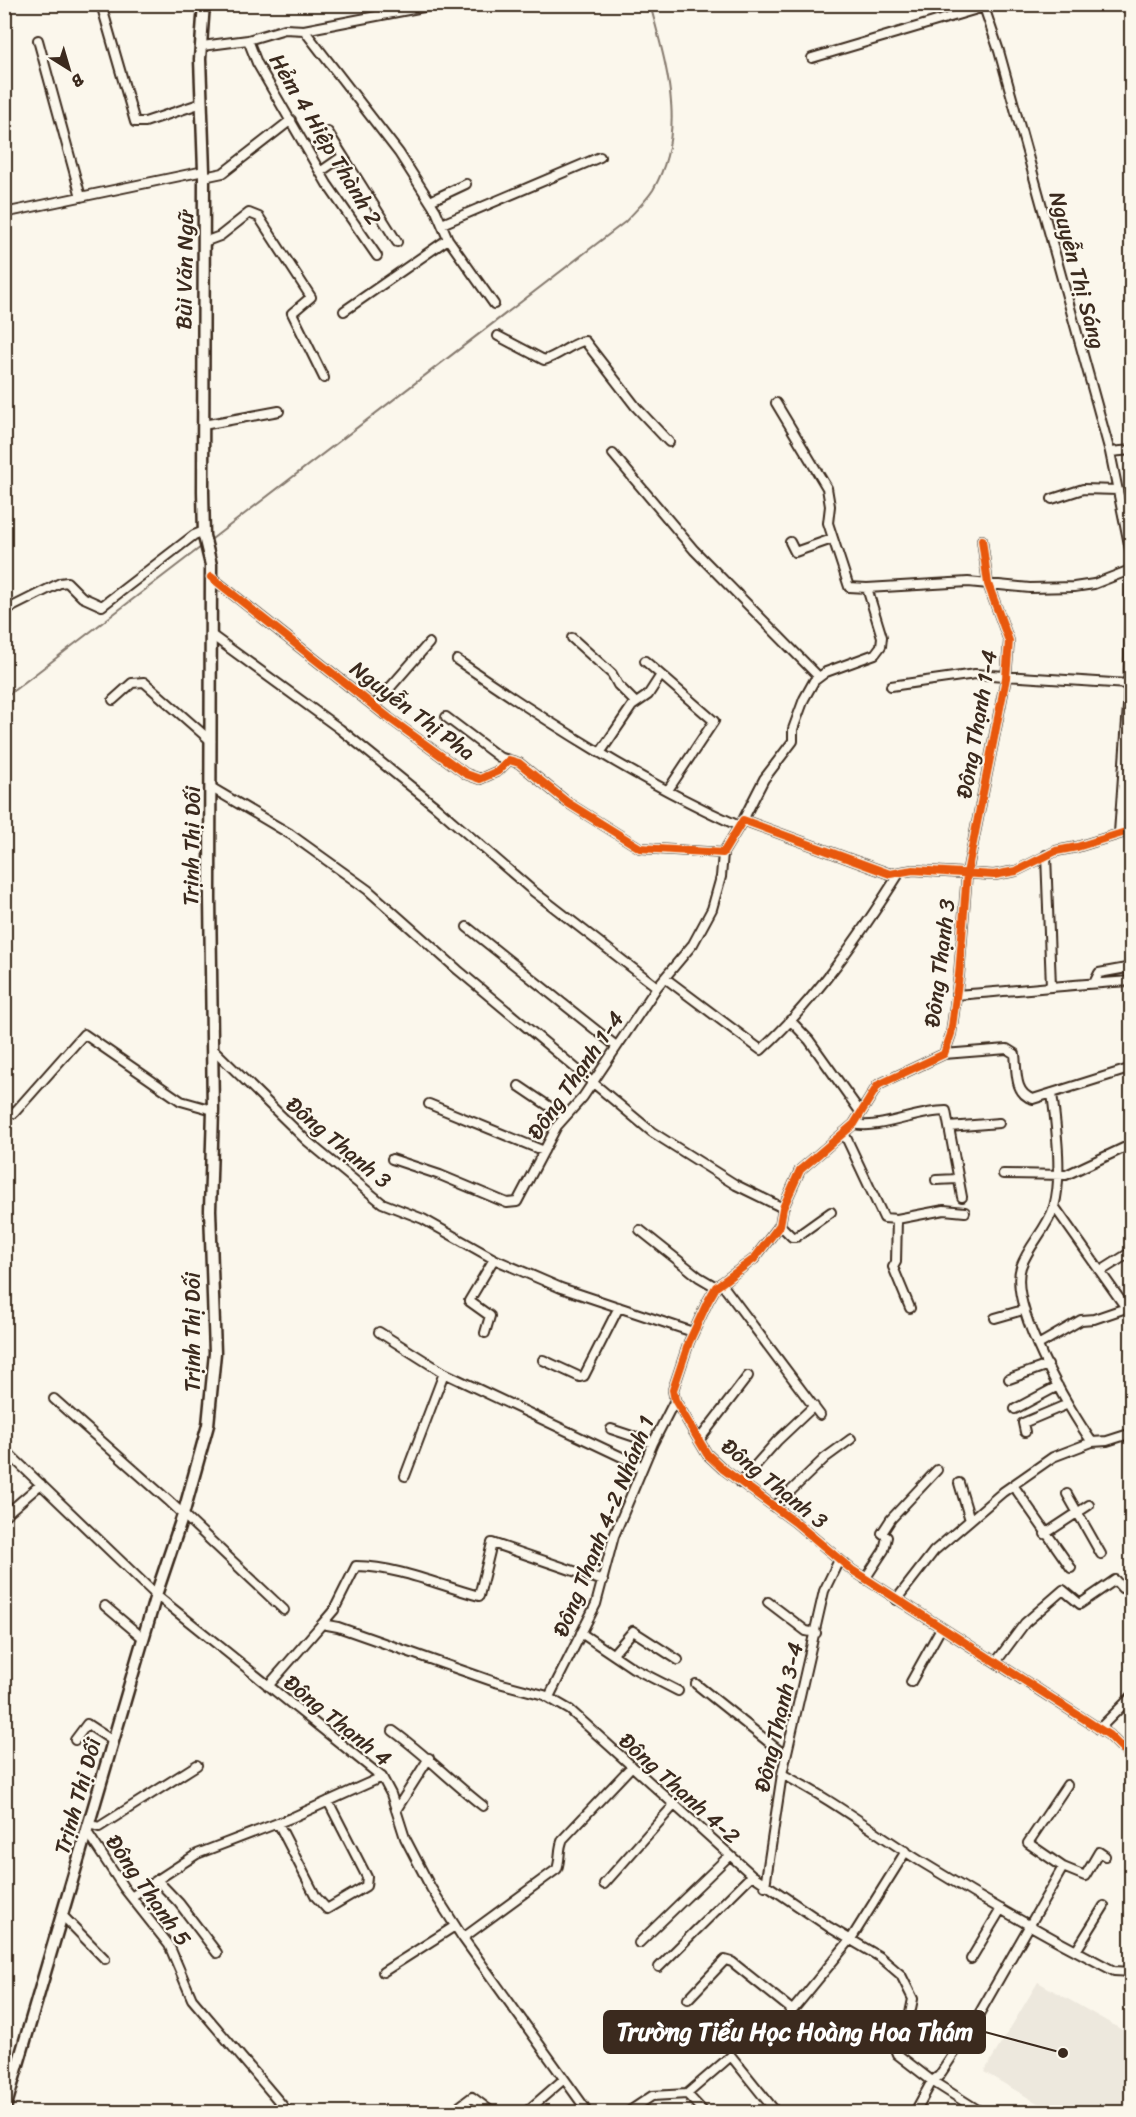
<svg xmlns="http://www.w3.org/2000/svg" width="1136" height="2117" viewBox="0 0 1136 2117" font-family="Sriracha,sans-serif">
<rect width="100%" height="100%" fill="#fbf7ec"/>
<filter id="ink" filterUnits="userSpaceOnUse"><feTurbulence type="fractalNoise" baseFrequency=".0167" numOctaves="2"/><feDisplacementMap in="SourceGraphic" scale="12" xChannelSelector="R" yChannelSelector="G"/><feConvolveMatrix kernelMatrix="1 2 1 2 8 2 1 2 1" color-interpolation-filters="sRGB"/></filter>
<g filter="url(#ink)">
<path fill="#ede8dd" d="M1038 1982 1131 2035V2112H1053L984 2072Z"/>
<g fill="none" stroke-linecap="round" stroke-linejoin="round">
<path stroke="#85796d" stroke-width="2" d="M208 542 625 222C634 212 646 201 653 190 688 130 666 66 650 4
M4 698 201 547"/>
<defs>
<path id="street" d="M101 4 135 122H145L202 103
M983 4 999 51 1110 452 1131 554 1128 706 1119 833
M304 30 439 4
M38 40 81 197
M248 40 257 63 327 184 377 256
M202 46 248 40 285 29 304 30 399 153 436 211 448 239 494 304
M812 58 984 7
M328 132 343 156
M320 172 343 156 397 242
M204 177 223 173 291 120
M430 201 466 184
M4 213 204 171
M442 224 600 157
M204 242 220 236 249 213 259 217 311 297 292 313 324 378
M344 311 448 239
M498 336 544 360C557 357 575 341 585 341L636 407 669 442
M776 403 827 488 830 506 828 523 849 587 867 588
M203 425 279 411
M1110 452 1132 450
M613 454 694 550 819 677
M1052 499 1083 489 1118 490
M982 540 988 584 1009 641 1006 678 967 873 959 975 951 1034 944 1054 878 1085 854 1124 800 1170 783 1208 780 1225 754 1259 716 1287 708 1301 689 1342 673 1390 675 1400 707 1454 723 1469 795 1522 852 1570 1109 1735 1132 1758
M790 542 795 552 832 539
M211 577 389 718 466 774 480 779 498 771 509 760 519 763 568 803 640 848 723 853 743 820 890 874 913 870 994 875 1016 871 1056 851 1077 847 1132 830
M4 611 60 583 67 582 82 597 102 606 194 535 204 531
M210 634 340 729 435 806 533 891 657 987
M572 638 612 674 618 685 636 703
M457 660C547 722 639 781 739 826
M645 661 714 721 668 790
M891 686 975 674 1128 684
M113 700 132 683 144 682 211 741
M374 706 429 643
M446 717 499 757 509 760
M600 753 632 706 648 695 661 675
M212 788 290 834 368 890 458 970 652 1132 736 1185 783 1208
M743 820 764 779 793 741V729L804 699 814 681 826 672 875 654 881 646 882 637 867 588 968 582 1030 588 1074 587 1094 584 1130 570
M1046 855 1051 986
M467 927 616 1046
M665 978 761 1050C815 1001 861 934 900 872
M1094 983 1099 973 1132 967
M956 995C1015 991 1073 984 1132 981
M790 1020 809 1040 861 1113
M212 1048 307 1141 382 1203 423 1219 494 1259 561 1288 693 1332
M944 1054 1007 1049 1015 1054C1017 1071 1014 1094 1033 1099L1132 1068
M519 1086 565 1117
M1052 1093C1056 1126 1063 1175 1054 1207 1047 1229 1028 1246 1021 1267 1008 1306 1069 1410 1092 1442L1107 1441 1132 1433
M429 1104 544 1151
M14 1113 84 1034 181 1101 213 1110
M854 1124C879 1130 916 1111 946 1111L962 1197
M949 1127 999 1123
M844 1133 884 1218 897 1219 944 1210 965 1212
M392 1159 440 1175 507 1203 517 1202 557 1126 583 1097 657 987 693 944 712 909 721 877 723 853
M1003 1174 1066 1175 1132 1144
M936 1180 958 1179
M1054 1206 1126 1308
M897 1219 896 1262 893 1267 910 1308
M780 1225 792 1237H796L831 1212
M640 1230 699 1277 716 1287
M1101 1271 1131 1252
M721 1283 820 1415
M995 1318 1023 1310
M379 1332 444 1373 643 1467
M485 1333 490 1316 469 1301 494 1259
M1038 1345 1081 1320 1094 1319 1132 1306
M543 1360 580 1377 584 1376 619 1307
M1009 1379 1048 1365
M54 1399 170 1502 284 1610
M1015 1409 1058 1386
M611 1429 653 1443
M1025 1432 1023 1423 1068 1404
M699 1440 748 1376
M4 1449 156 1595 382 1777 391 1794 405 1838 431 1888 463 1938 588 2112
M405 1476 444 1373
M740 1483 777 1441 814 1406
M959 1483 970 1520
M1013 1485 1071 1568
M1067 1494 1101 1554
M774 1507 825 1458 851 1439
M4 1516 41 1484
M1045 1534 1089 1505
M865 1579 884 1550 887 1537 882 1533 891 1519 937 1470
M896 1600 934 1551 1003 1492 1053 1457 1092 1442
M768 1602 806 1631 816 1633
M105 1606 143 1638
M322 1624 334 1610 356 1566C400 1567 438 1585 479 1596L492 1543 603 1581
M581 1633 633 1668 678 1691
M613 1654 633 1631 678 1660
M996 1662 1025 1623 1063 1590 1080 1604 1115 1580 1122 1588 1132 1583
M911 1682 941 1628
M696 1684 786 1756
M268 1686 322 1624 338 1627 495 1682 544 1695 570 1710 752 1875 829 1927 880 1957 901 1975 913 1999 909 2018 895 2049 897 2054 932 2081 981 2112
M549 1697 596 1604 614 1536 653 1443 675 1400
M1099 1729 1132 1696
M393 1731C425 1754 452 1782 483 1806
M75 1740 87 1724 113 1741
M782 1774C831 1799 874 1832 920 1861 983 1900 1048 1937 1114 1971L1132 1972
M396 1810 429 1758
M278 1823 316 1897 327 1909 366 1886 367 1877 328 1801
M89 1824 99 1827 197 1765
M87 1832 124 1888 169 1945 192 1999 288 2112
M1063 1867 1085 1876 1099 1852 1105 1856
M157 1880 179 1903 217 1953
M604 1884 675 1804
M765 1886 782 1774 824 1591 839 1560
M131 1897 197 1854 291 1818 382 1777
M62 1915 105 1959
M463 1938 557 1869C561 1858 558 1849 563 1839L632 1766
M639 1943 729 1856
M1076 1951 1104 1906
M971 1959 1001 1909
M659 1967 752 1875
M383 1972 455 1926
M688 1999 725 1960 732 1962 792 2010
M765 2044 851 1939 906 1851
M687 2094 731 2056 776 2112
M452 2112 472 2097 492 2112
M526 2112 564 2079
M628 2112 652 2096 687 2094 704 2112
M915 2112 932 2081 939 2076 971 2028 1063 1867 1028 1843 1067 1785"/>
<path id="secondary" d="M4 2112 156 1595 183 1515 208 1425 215 1353 210 1210 213 1110 210 898 211 565 204 536 203 491 204 171 200 59 204 4"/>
</defs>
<use href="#street" stroke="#3b2a1e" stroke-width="12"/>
<use href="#secondary" stroke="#3b2a1e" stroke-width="15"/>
<use href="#street" stroke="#fbf7ec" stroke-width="8"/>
<use href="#secondary" stroke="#fbf7ec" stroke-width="10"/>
<defs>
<path id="cycleway" d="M982 540 988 584 1009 641 1006 678 967 873 959 975 951 1034 944 1054 878 1085 854 1124 800 1170 783 1208 780 1225 754 1259 716 1287 708 1301 689 1342 673 1390 675 1400 707 1454 723 1469 795 1522 852 1570 1109 1735 1132 1758
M211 577 389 718 466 774 480 779 498 771 509 760 519 763 568 803 640 848 723 853 743 820 890 874 913 870 994 875 1016 871 1056 851 1077 847 1132 830"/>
</defs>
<use href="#cycleway" stroke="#fbf7ec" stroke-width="11"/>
<use href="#cycleway" stroke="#e8590c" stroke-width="8"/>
</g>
</g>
<g text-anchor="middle" stroke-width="4.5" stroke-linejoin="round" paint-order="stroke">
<g font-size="22" fill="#3b2a1e" stroke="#fbf7ec">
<text transform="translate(326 139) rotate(59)" y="8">Hẻm 4 Hiệp Thành 2</text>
<text transform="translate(184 270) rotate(-89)" y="8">Bùi Văn Ngữ</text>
<text transform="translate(1078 270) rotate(75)" y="8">Nguyễn Thị Sáng</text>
<text transform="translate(413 710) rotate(37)" y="8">Nguyễn Thị Pha</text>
<text transform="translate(976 724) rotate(-80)" y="8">Đông Thạnh 1-4</text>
<text transform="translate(191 846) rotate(-89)" y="8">Trịnh Thị Dối</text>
<text transform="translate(939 963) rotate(-83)" y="8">Đông Thạnh 3</text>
<text transform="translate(575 1075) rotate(-55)" y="8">Đông Thạnh 1-4</text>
<text transform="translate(339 1142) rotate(40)" y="8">Đông Thạnh 3</text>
<text transform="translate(192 1332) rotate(-90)" y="8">Trịnh Thị Dối</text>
<text transform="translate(775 1483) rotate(39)" y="8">Đông Thạnh 3</text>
<text transform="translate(603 1526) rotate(-68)" y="8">Đông Thạnh 4-2 Nhánh 1</text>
<text transform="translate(778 1717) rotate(-77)" y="8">Đông Thạnh 3-4</text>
<text transform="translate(338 1720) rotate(39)" y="8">Đông Thạnh 4</text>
<text transform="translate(680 1788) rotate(42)" y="8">Đông Thạnh 4-2</text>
<text transform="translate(77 1796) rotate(-74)" y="8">Trịnh Thị Dối</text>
<text transform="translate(149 1890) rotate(55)" y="8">Đông Thạnh 5</text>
</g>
</g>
<path fill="none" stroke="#3b2a1e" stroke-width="2" d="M1063 2053L985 2032"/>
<circle fill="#3b2a1e" stroke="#fbf7ec" stroke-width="2" cx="1063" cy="2053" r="6"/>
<rect fill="#3b2a1e" stroke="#3b2a1e" stroke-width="2" x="604" y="2011" width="381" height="42" rx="6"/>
<g font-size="24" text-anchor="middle" font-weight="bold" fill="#fff">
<text x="795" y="2040">Trường Tiểu Học Hoàng Hoa Thám</text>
</g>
<rect width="1136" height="2117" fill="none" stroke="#fbf7ec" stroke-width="24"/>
<rect x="12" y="12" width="1112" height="2093" fill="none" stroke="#3b2a1e" stroke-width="2" filter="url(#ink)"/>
<g transform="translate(69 69) rotate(143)" stroke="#fbf7ec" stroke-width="4.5" paint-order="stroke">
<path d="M0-4.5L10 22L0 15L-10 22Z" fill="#3b2a1e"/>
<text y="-9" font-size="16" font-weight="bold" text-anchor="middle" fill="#3b2a1e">B</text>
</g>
</svg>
